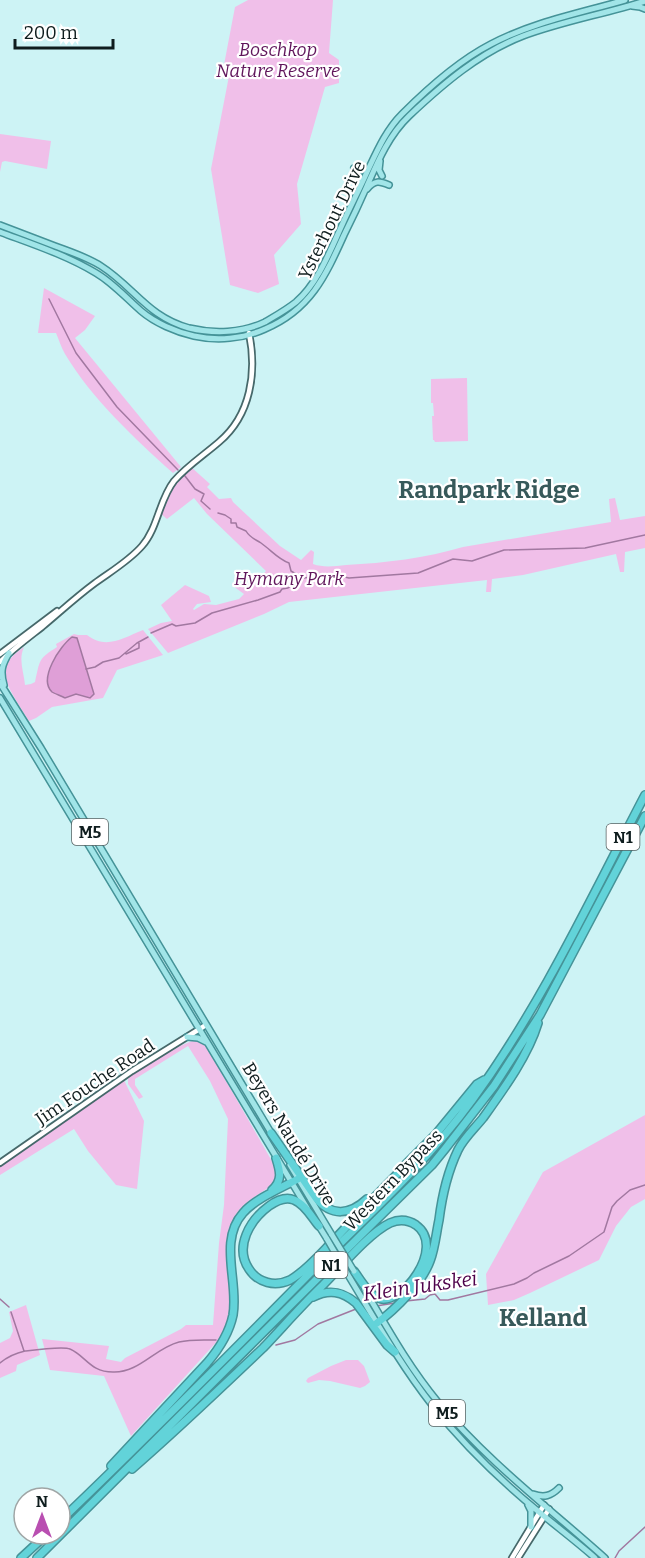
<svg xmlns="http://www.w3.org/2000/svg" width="645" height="1558" viewBox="0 0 645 1558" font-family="Bitter,serif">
<rect width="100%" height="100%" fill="#cdf3f5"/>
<path fill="#f0bfe9" d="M248 0H333L329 53 339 60V83L325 87 297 184 301 224 274 255 279 284 258 293 230 285 211 169 229 76 223 70 235 7Z
M0 134 51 141 47 169 5 161 2 162 0 172Z
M44 288 95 316 85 330 75 338 181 467 173 473C134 438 92 399 65 354 61 347 59 340 56 333H38Z
M467 378 468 441 435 442 434 440H433L432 416H434L433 403H431V379Z
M191 467 210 484 207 487 219 499 231 498 233 502 280 546 301 560 311 550 314 552 313 564C324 568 335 566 346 565 385 563 426 558 463 547L611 522 609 499 615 498 620 520 645 516V548L625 552 624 572H620L616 554 523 575 492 579 491 592H486L487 580 289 602 264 614 168 653 148 629 161 623 172 621 161 605 185 585 209 596 211 602 197 604 193 609 194 610 204 604 216 605 239 599 244 594 233 586 232 583 255 584 266 571 207 514 194 498 167 519 161 514C168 495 175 480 191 467Z
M143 630 163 655 117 670 103 698 52 707 36 718 29 721C22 709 2 682 5 669 7 659 16 653 24 647 18 660 24 672 25 685L31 684 35 682C40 660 38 659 57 647L56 644 74 634 78 635H87C106 650 123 638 143 630Z
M192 1041H199L206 1046 273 1163 277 1174 275 1184C265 1190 253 1197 244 1205 217 1230 233 1265 232 1297 231 1311 227 1324 221 1337L131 1436 104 1376 50 1370 42 1339 109 1346 106 1359 121 1362 125 1358 181 1329 186 1325H213L219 1243 224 1205 228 1119 210 1081 188 1046 135 1079V1085L143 1097 139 1099 128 1084V1078L132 1074 180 1046Z
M123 1078 144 1121 137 1189 116 1185 88 1151 74 1129 0 1175V1163Z
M645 1115V1199L631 1207 616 1226 599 1260 530 1293 514 1300 488 1305 486 1274 543 1172Z
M26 1305 40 1355 17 1365 16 1371 0 1378V1343L10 1338 13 1331 9 1312Z
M346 1360H358L364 1366 370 1382 365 1386 360 1388 330 1381 319 1380 308 1383 306 1381 308 1378 331 1366Z"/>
<path fill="#df9fd7" stroke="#a178a0" stroke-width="1.5" d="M72 637 77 638 94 694 90 698 76 694 65 698C62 696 55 694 52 692 38 679 60 646 72 637Z"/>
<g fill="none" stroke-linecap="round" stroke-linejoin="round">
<path stroke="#a178a0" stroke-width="1.5" d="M49 299 76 353 117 407 178 470
M185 476 195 489 204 494 201 501 210 509
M218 513 225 515 231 519V523H236L237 527 246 531C250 538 255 539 261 543 271 550 278 559 289 563L291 571 301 577
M151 633 172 624 176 626 195 623 212 613 258 600 280 592 282 589 288 588 303 578 335 575 349 578 418 573 453 559 472 561 504 550 585 548 645 535
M126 654 139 648V643
M86 669 95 667 103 662 119 658 137 643 148 637
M0 1299 9 1307
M406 1301 425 1299 430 1295 435 1294 440 1300H448L514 1284 527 1278 534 1273 569 1256 604 1232 612 1207 617 1201 630 1190 645 1185
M376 1306 395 1303
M11 1312 24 1351
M276 1345 295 1340 318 1324 356 1309
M0 1363C6 1358 16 1353 25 1351 33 1350 64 1346 70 1349 86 1356 90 1372 113 1372 139 1373 155 1348 179 1342 191 1339 204 1340 216 1340
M615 1558 619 1551 645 1527"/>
<defs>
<path id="minor" d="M0 654 57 611
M0 662C13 649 28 638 42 627 60 612 76 597 95 583 110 572 129 561 142 546 158 528 159 500 174 481 187 466 204 455 219 442 251 415 257 372 249 333
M0 1163 132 1071 206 1025
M512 1558 544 1505
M518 1558 549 1509"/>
<path id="major" d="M632 6 640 7 645 9
M380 161 379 170 382 176
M354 168 359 176 360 185
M367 189C375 180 379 181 389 185
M0 225C18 232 37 239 55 246 71 252 87 257 101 266 134 287 148 317 189 328 214 334 242 333 265 322 275 316 286 310 296 302 318 283 330 251 342 225 350 207 359 190 367 172 377 151 386 130 402 114 429 87 458 61 491 44 533 22 580 13 625 0
M0 232C32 244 66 255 96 273 113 283 126 298 141 311 155 323 176 332 194 336 217 341 243 339 265 329 310 310 325 277 344 235 352 219 360 202 367 186 378 161 389 135 409 116 443 84 479 53 523 36 563 21 605 14 645 1
M0 683 41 748 273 1136
M4 685C0 671 2 665 9 653
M0 698 307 1208
M187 1037 198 1038 206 1042
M290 1165 332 1235
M317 1223 327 1239
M345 1270C373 1316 399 1363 432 1405 463 1444 500 1480 539 1512 557 1527 577 1542 595 1558
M365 1290C388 1329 409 1367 438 1402 487 1461 548 1507 605 1558
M533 1494C544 1498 551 1496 559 1488
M528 1505 531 1511V1527"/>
<path id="highway" d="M271 1133 316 1198C331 1217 350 1215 367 1199
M404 1166 436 1134 477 1084 484 1080
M272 1190C283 1180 280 1171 276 1158
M319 1226C312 1218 305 1204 294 1200 285 1196 276 1201 269 1206 250 1220 234 1247 249 1269 258 1283 275 1287 290 1280 306 1271 321 1253 334 1240 358 1214 382 1189 407 1164
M313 1297C329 1289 342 1291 356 1303L387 1345 395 1352
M377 1323C396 1309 422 1283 430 1261 435 1248 436 1234 439 1220 442 1196 447 1173 458 1150 464 1138 475 1128 483 1118 503 1090 528 1056 538 1023
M111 1466 207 1363C219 1349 229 1334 233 1315 239 1282 218 1241 243 1213 255 1199 281 1188 298 1179
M132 1469C177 1430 220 1389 263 1348 283 1327 302 1305 323 1285 340 1268 369 1233 390 1223 399 1219 407 1219 416 1225 447 1247 401 1308 378 1298 368 1294 360 1279 354 1271
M60 1521C143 1442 224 1360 305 1278 363 1220 425 1165 473 1099 542 1004 591 898 645 795
M21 1558 47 1534
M37 1558 360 1236 432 1165 445 1149 494 1086 540 1015 645 816"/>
</defs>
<use href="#minor" stroke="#46686a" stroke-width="8"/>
<use href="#major" stroke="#459398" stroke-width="8"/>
<use href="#highway" stroke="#459398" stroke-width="10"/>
<use href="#minor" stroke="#fff" stroke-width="4.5"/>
<use href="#major" stroke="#a1e5e8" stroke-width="5"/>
<use href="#highway" stroke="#62d3d9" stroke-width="7"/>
<defs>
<path id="major-bridge" d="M332 1235 354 1271
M327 1239 345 1270"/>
</defs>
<use href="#major-bridge" stroke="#459398" stroke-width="8" stroke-linecap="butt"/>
<use href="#major-bridge" stroke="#a1e5e8" stroke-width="5"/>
</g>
<g text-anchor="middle" stroke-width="4.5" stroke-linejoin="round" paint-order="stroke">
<g fill="#fff" stroke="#576162" stroke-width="1.5">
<rect x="72" y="819" width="36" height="26" rx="4.5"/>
<rect x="606.5" y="824" width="33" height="26" rx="4.5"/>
<rect x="314.5" y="1252" width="33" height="26" rx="4.5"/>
<rect x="429" y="1400" width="36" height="26" rx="4.5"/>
</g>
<g font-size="16" font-weight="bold" fill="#0f1d1e">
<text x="90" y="838">M5</text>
<text x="623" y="843">N1</text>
<text x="331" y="1271">N1</text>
<text x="447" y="1419">M5</text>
</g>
<g font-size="18" font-style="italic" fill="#60155b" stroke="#fff">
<text x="278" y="56">Boschkop<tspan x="278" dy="21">Nature Reserve</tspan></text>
<text x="289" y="585">Hymany Park</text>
</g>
<g font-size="18" fill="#0f1d1e" stroke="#fff">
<text transform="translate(332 220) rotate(-64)" y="6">Ysterhout Drive</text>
<text transform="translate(95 1082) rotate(-34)" y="6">Jim Fouche Road</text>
<text transform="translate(289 1134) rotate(59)" y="6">Beyers Naudé Drive</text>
<text transform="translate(393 1180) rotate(-46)" y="6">Western Bypass</text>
</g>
<g font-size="20" font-style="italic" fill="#4d004a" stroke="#fff">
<text transform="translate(420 1286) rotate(-8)" y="7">Klein Jukskei</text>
</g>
<g font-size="24" font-weight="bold" fill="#37595a" stroke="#fff">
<text x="489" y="498">Randpark Ridge</text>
<text x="543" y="1326">Kelland</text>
</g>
</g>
<g transform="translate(42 1516)"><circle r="28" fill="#ffffff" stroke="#9fa5a5" stroke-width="1.5"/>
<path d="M0-4.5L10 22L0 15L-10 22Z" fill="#b94fb1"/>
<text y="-9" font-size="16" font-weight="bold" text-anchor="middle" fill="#0f1d1e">N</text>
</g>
<path d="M15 39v9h98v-9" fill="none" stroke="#0f1d1e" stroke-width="3"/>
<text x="24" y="39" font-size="18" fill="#0f1d1e" stroke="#ffffff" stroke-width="4.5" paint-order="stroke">200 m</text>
</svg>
